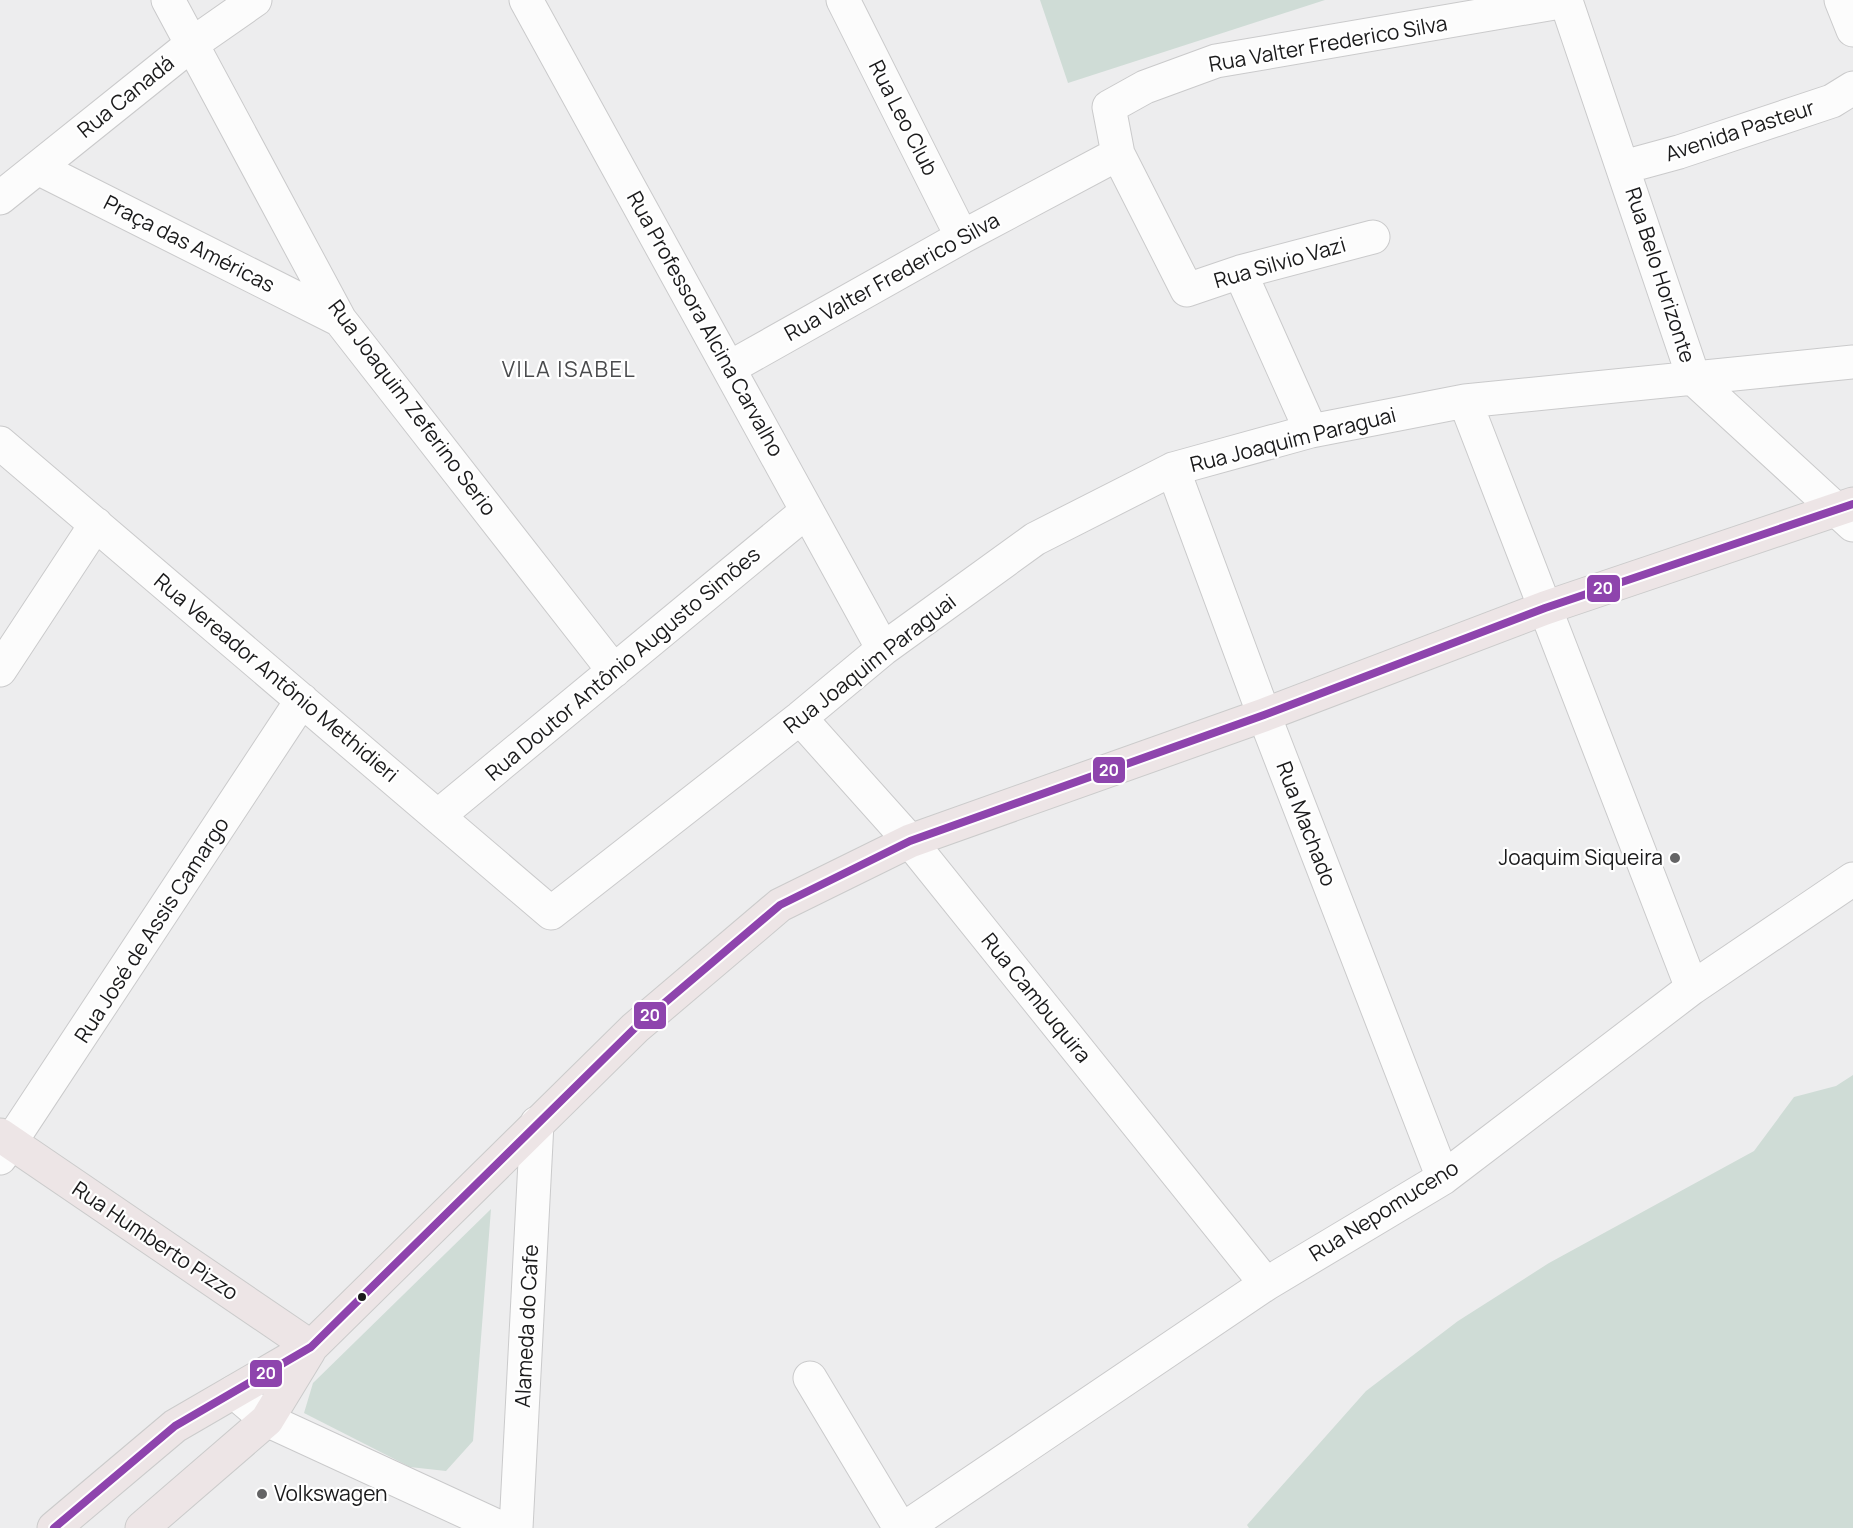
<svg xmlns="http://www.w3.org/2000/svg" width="1853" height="1528" viewBox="0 0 1853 1528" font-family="Manrope,sans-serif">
<rect width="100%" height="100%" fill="#ededee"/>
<path fill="#cfdcd6" d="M1040 0H1325L1068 83Z
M1853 1075V1528H1249L1247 1525 1366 1391 1458 1321 1549 1263 1754 1151 1794 1097 1836 1086Z
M491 1209 473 1441 446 1471 410 1467 304 1413 313 1383Z"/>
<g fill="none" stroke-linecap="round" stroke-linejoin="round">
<defs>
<path id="minor" d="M168 0 340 320 614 671
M526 0 883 649
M843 0 962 237
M1841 0 1853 30
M1624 167 1679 152 1832 101 1853 88
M38 168 340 320
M0 198 192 44 255 0
M1373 237 1240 272 1187 290 1118 154 1109 107 1145 87 1216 61 1566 1 1694 379 1853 525
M1240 272 1311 431
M729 368 962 237 1118 154
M1465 401 1692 988
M0 443 551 913 800 718 883 649 1035 539 1173 469 1311 431 1465 401 1853 362
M1173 469 1264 715 1443 1178
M0 670 96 524
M800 718 910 841 1266 1284
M438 816 807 511
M0 1158 302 700
M810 1378 900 1528
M234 1392 267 1420 501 1528
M516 1528 537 1123
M905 1528 1266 1284 1443 1178 1692 988 1853 879"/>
<path id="major" d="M0 1135 311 1347
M54 1528 175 1426 311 1347 635 1028 780 905 910 841 1264 715 1545 608 1853 504
M142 1528 267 1420 309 1351"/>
</defs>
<use href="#minor" stroke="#cacacb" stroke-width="35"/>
<use href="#major" stroke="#cbcbcb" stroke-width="35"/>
<use href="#minor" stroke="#fcfcfc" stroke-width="33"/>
<use href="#major" stroke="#ede5e6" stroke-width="33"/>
<defs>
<path id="bus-1" d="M54 1528 175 1426 311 1347 635 1028 780 905 910 841 1264 715 1545 608 1853 504"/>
</defs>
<use href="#bus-1" stroke="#fff" stroke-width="12"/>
<use href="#bus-1" stroke="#8e44ad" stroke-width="8"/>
</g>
<g fill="#646465" stroke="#fff" stroke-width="2">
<circle cx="1675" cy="858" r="6"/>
<circle cx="262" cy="1494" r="6"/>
</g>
<circle fill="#1a1a1b" stroke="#fff" stroke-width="2" cx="362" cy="1297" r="5"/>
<g text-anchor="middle" stroke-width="4.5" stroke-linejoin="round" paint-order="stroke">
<g font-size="21" fill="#1a1a1b" stroke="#fff">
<text transform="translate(1328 44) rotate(-10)" y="7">Rua Valter Frederico Silva</text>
<text transform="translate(126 97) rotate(-39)" y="7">Rua Canadá</text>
<text transform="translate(903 118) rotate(63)" y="7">Rua Leo Club</text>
<text transform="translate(1740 131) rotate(-18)" y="7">Avenida Pasteur</text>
<text transform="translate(189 244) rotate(27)" y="7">Praça das Américas</text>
<text transform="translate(1280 263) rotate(-16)" y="7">Rua Silvio Vazi</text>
<text transform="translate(1660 275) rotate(72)" y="7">Rua Belo Horizonte</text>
<text transform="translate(892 277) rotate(-29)" y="7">Rua Valter Frederico Silva</text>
<text transform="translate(705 324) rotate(61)" y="7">Rua Professora Alcina Carvalho</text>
<text transform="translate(412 408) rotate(53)" y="7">Rua Joaquim Zeferino Serio</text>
<text transform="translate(1293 440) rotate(-14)" y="7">Rua Joaquim Paraguai</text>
<text transform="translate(623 664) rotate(-40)" y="7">Rua Doutor Antônio Augusto Simões</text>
<text transform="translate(870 664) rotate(-38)" y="7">Rua Joaquim Paraguai</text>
<text transform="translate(276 678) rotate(40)" y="7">Rua Vereador Antõnio Methidieri</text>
<text transform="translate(1306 824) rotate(69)" y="7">Rua Machado</text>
<text transform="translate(152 930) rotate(-57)" y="7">Rua José de Assis Camargo</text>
<text transform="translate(1036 998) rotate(51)" y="7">Rua Cambuquira</text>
<text transform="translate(1384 1211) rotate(-32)" y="7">Rua Nepomuceno</text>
<text transform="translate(155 1241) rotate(34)" y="7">Rua Humberto Pizzo</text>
<text transform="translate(527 1326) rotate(-87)" y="7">Alameda do Cafe</text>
</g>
<g font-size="21" fill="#1a1a1b" stroke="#fff" text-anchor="end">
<text x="1663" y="865">Joaquim Siqueira</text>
<text x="274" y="1501" text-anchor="start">Volkswagen</text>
</g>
<g font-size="22" letter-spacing="1.5" fill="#4a4b4d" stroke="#fff">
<text x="569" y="377">VILA ISABEL</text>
</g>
</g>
<g stroke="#fff" stroke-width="2">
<rect x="1586" y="574" width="35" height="29" rx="6" fill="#8e44ad"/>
<rect x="1092" y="756" width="34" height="28" rx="6" fill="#8e44ad"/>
<rect x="633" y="1001" width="34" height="29" rx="6" fill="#8e44ad"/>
<rect x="249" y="1359" width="34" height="29" rx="6" fill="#8e44ad"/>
</g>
<g font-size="16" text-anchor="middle" font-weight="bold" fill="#fff">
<text x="1603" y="594">20</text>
<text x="1109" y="776">20</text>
<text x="650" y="1021">20</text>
<text x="266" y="1379">20</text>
</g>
</svg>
